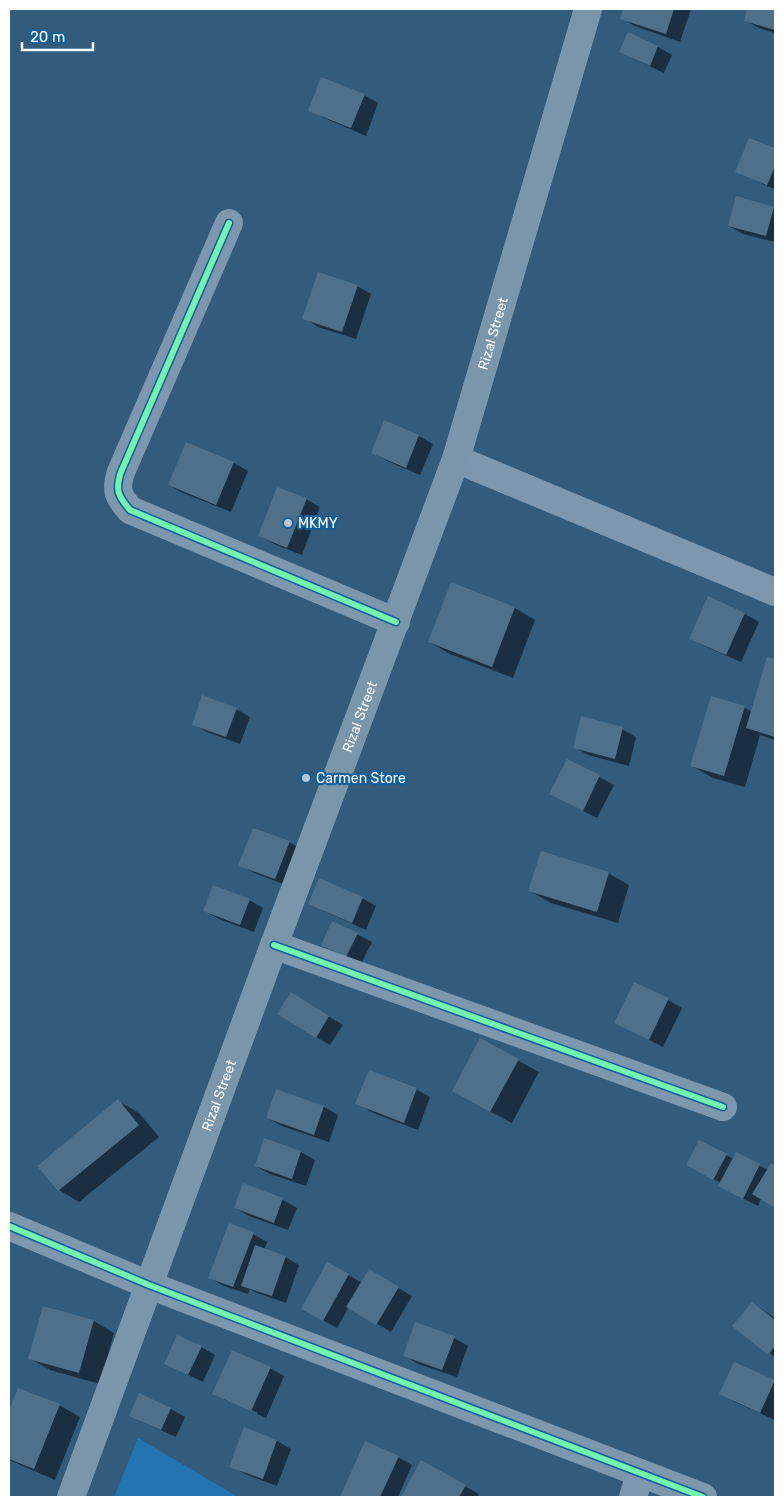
<svg xmlns="http://www.w3.org/2000/svg" width="784" height="1506" viewBox="0 0 784 1506" font-family="Rubik,sans-serif">
<rect width="100%" height="100%" fill="#325b7c"/>
<path fill="#2374b0" d="M138 1438 238 1497H114Z"/>
<path fill="#0007" d="M624 9H691L680 42 635 26 621 18Z
M748 9H775V33L759 28 745 20Z
M628 34 658 47 672 55 664 73 634 59 620 51Z
M364 95 378 103 366 136 324 118 310 110Z
M750 139 775 150V161L765 185 737 171Z
M775 167V189L767 186Z
M774 208 775 209V242L743 234 729 226Z
M357 286 371 294 356 339 318 327 304 318Z
M385 422 419 436 433 444 420 475 387 461 373 453Z
M186 444 234 463 248 471 231 512 183 493 169 485Z
M306 499 320 507 302 555 274 544 260 536Z
M452 584 515 608 535 620 513 678 450 654 429 642Z
M708 598 745 614 759 622 741 662 704 646 690 638Z
M768 658 775 660V740L760 735 745 787 713 778 692 766 744 707 752 712Z
M236 709 250 717 240 744 207 732 193 724Z
M622 729 636 737 629 766 588 755 574 747Z
M568 760 614 785 597 818 565 802Z
M289 842 303 850 289 886 254 873 240 865Z
M608 873 629 885 618 923 551 903 530 891Z
M362 898 376 906 366 930 324 911 310 903Z
M249 900 263 908 254 932 219 919 205 911Z
M333 922 372 942 361 964 322 945Z
M668 1000 682 1008 663 1047 616 1023Z
M305 1002 343 1025 330 1045 316 1037Z
M481 1040 539 1072 512 1123 474 1103Z
M416 1089 430 1097 418 1130 371 1112 357 1103Z
M277 1090 324 1107 338 1115 329 1142 282 1126 267 1118Z
M118 1101 139 1113 159 1137 79 1202 59 1190Z
M265 1140 301 1152 315 1160 306 1186 270 1174 256 1166Z
M736 1153 768 1170 771 1165 775 1167V1207L761 1198 758 1206 734 1194 721 1183 701 1173 726 1155 733 1159Z
M244 1185 283 1200 297 1208 288 1230 249 1216 235 1208Z
M253 1234 267 1242 264 1250 285 1257 299 1265 286 1303 257 1293 250 1289 248 1294 224 1286 210 1278Z
M370 1271 412 1296 391 1332 349 1307 337 1328 303 1309 348 1275 362 1283Z
M752 1303 775 1318V1357L734 1326Z
M94 1321 114 1333 100 1384 50 1370 29 1358Z
M454 1338 468 1346 457 1377 418 1364 404 1355Z
M201 1347 215 1355 203 1382 166 1364Z
M734 1363 775 1382V1420L735 1402 721 1394Z
M270 1368 284 1376 266 1418 257 1414 258 1413 227 1399V1401L214 1393Z
M19 1389 59 1405 80 1417 55 1480 9 1460V1414Z
M140 1395 171 1409 185 1417 176 1437 145 1423 131 1415Z
M245 1429 277 1441 291 1449 277 1486 245 1474 231 1466Z
M398 1457 412 1465 398 1497 342 1496Z
M421 1462 479 1494 477 1497H402Z"/>
<path fill="#4f708a" d="M623 9H674L666 34 620 19Z
M747 9H775V30L744 21Z
M628 32 658 46 650 66 619 52Z
M321 77 365 94 351 128 308 111Z
M749 138 775 148V164L767 185 735 172Z
M736 196 774 207 766 236 728 226Z
M318 272 358 285 342 332 302 319Z
M384 420 419 435 406 468 371 453Z
M186 442 234 462 216 505 168 485Z
M277 487 307 498 287 548 258 536Z
M451 582 515 607 492 667 428 642Z
M708 596 745 613 726 655 689 639Z
M767 657 775 659V737L746 728Z
M202 695 237 708 226 737 192 725Z
M711 696 745 706 724 776 690 766Z
M581 716 623 727 615 759 573 748Z
M567 759 600 775 583 811 549 794Z
M253 828 290 841 275 879 238 866Z
M541 851 609 872 597 912 528 891Z
M319 878 363 897 352 923 308 904Z
M213 885 250 899 240 925 203 911Z
M332 921 358 933 346 957 321 945Z
M634 982 669 998 649 1040 614 1023Z
M291 992 329 1016 316 1038 277 1014Z
M480 1038 519 1059 490 1112 452 1091Z
M369 1070 417 1088 404 1123 355 1104Z
M276 1089 324 1106 314 1135 266 1118Z
M118 1099 139 1125 58 1191 37 1166Z
M264 1138 301 1151 292 1179 255 1166Z
M699 1140 727 1154 713 1180 686 1165Z
M736 1152 760 1164 743 1199 718 1186Z
M771 1163 775 1166V1208L752 1194Z
M243 1183 283 1198 274 1223 234 1208Z
M229 1223 254 1232 233 1287 208 1278Z
M255 1245 286 1256 272 1296 241 1286Z
M327 1262 349 1274 323 1321 301 1309Z
M369 1269 399 1287 376 1325 346 1307Z
M752 1302 775 1320V1346L768 1355 732 1326Z
M43 1306 94 1320 79 1373 28 1359Z
M415 1322 455 1336 442 1370 403 1356Z
M177 1335 202 1346 188 1375 164 1364Z
M232 1350 271 1367 251 1411 212 1394Z
M734 1362 775 1380 760 1413 719 1394Z
M18 1388 60 1404 34 1469 9 1459V1411Z
M139 1393 171 1408 161 1430 129 1416Z
M244 1427 277 1440 263 1479 229 1467Z
M365 1441 399 1456 380 1497H340Z
M421 1460 466 1485 459 1497H401Z"/>
<g fill="none" stroke-linecap="round" stroke-linejoin="round">
<path stroke="#7c97ae" stroke-width="28" d="M229 223 121 472C115 490 118 496 130 510L396 622
M456 459 775 592
M274 945 723 1107
M9 1226 149 1285 703 1497
M633 1497 640 1474"/>
<path stroke="#7a96ab" stroke-width="28" id="s1" d="M71 1497 274 945 456 459 588 9"/>
<defs>
<path id="cycleway" d="M229 223 121 472C115 490 118 496 130 510L396 622
M274 945 723 1107
M9 1226 149 1285 703 1497"/>
</defs>
<use href="#cycleway" stroke="#125f9b" stroke-width="9"/>
<use href="#cycleway" stroke="#73f3ae" stroke-width="6"/>
</g>
<g fill="#b7c6d1" stroke="#125f9b" stroke-width="2">
<circle cx="288" cy="523" r="5"/>
<circle cx="306" cy="778" r="5"/>
</g>
<g text-anchor="middle" stroke-width="4.5" stroke-linejoin="round" paint-order="stroke">
<g font-size="14" fill="#fff" stroke="#125f9b">
<text dy="5" stroke="none"><textPath href="#s1" startOffset="1238">Rizal Street</textPath></text>
<text dy="5" stroke="none"><textPath href="#s1" startOffset="832">Rizal Street</textPath></text>
<text dy="5" stroke="none"><textPath href="#s1" startOffset="428">Rizal Street</textPath></text>
</g>
<g font-size="14" fill="#fff" stroke="#125f9b" text-anchor="start">
<text x="298" y="528">MKMY</text>
<text x="316" y="783">Carmen Store</text>
</g>
</g>
<rect width="784" height="1506" fill="none" stroke="#ffffff" stroke-width="20"/>
<path d="M22 42v8h71v-8" fill="none" stroke="#ffffff" stroke-width="2.5"/>
<text x="30" y="42" font-size="15" fill="#ffffff" stroke="#125f9b" stroke-width="4" paint-order="stroke">20 m</text>
</svg>
